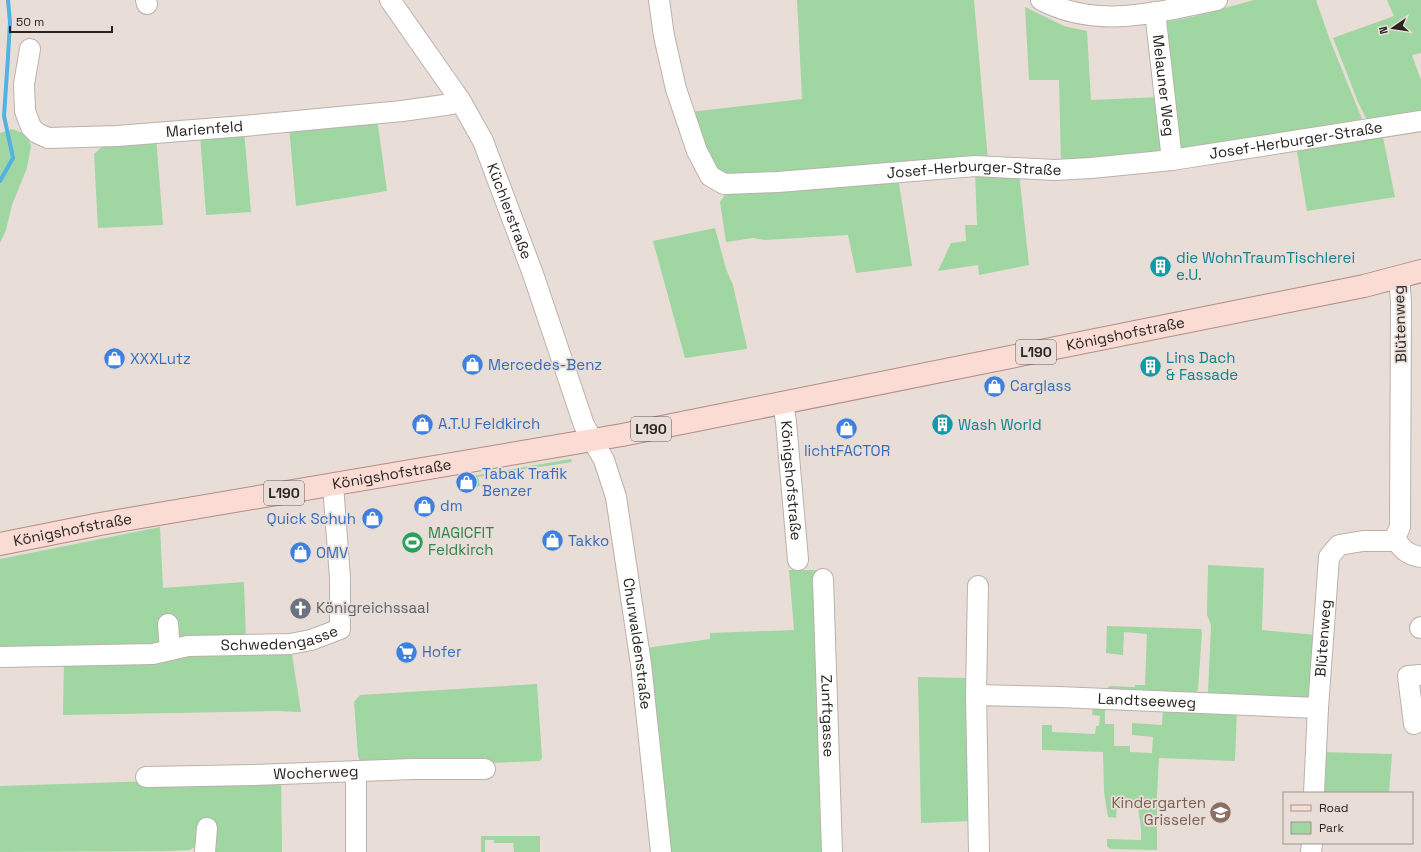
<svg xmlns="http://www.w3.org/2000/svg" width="1421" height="852" viewBox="0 0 1421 852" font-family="'Space Grotesk',sans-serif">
<rect width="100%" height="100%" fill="#e9ded7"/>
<path fill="#a0d6a2" d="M797 0H974L988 160 734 179 711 166 690 112 802 99Z
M1254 0H1316L1330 40 1362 119 1361 124 1184 151 1178 147 1165 22 1192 17Z
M1387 0H1421V53L1412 55 1421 80V116L1367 120 1358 102 1333 38 1394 16Z
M1025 7 1064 26 1087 31 1091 100 1160 97 1164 143 1157 154 1061 164 1059 80H1029Z
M377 118 387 191 296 206 289 126Z
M12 129 26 134 31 146 27 168 12 205 6 230 0 243V133Z
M244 130 251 212 206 215 200 134Z
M1382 132 1395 197 1307 211 1296 146Z
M156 137 163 225 98 228 94 154 110 140Z
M975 171 1019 173 1029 265 979 275 978 265 938 271 951 243 966 241 965 225H977Z
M898 177 912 266 856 273 848 235 765 240 753 238 726 242 720 202 726 193Z
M715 228 726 269 733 285 747 347V349L685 358 653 241Z
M571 459 572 462 478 477 480 486 474 487 472 476Z
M160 527 163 588 244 582 246 640 182 639 177 635 160 645 0 653V559Z
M1208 565 1264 568 1262 630 1317 635 1311 696 1305 699 1211 696 1208 692 1211 625 1207 615Z
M789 570H819L829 852H668L646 648 710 639V633L794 630Z
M1107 626 1201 629 1202 633 1198 689 1196 694 1107 691V688L1110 686 1135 687V685H1145L1147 634 1124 632 1123 655 1106 653Z
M291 648 301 712 276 711 63 715 64 660Z
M918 677 970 678 973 821 921 823Z
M537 684 542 758 540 761 440 765 360 763 358 756 354 702 360 695Z
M1093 705 1105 706V724H1114V746H1130V752L1152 753 1153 737 1132 735V723L1162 725 1163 706 1237 709 1235 761 1159 758 1157 796V850L1110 849 1107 846V839L1141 840V829L1138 807 1117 806 1116 818 1108 817 1104 792 1103 752 1042 750V725H1052V732L1095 734 1096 726H1099L1100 716 1092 715Z
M1321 752 1392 754 1389 793H1320Z
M281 777 282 852H211L198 846 189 850 169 851 0 852V786Z
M481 836H540V852H514L513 843H494V840H485V852H481Z"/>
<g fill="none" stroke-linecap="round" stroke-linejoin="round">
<path stroke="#52b2e1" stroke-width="4" d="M0 181 13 158 4 116 8 57 10 22 8 0"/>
<defs>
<g id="minor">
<path d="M146 0 147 4"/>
<path id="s1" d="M390 0 460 100 483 141 533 274 584 425 604 460 616 497 641 664 661 852"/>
<path id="s2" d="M659 0 664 36 676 89 697 151 710 176 724 184 778 182 975 166 1055 170 1091 168 1172 160 1421 121"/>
<path d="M1041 0C1098 30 1158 12 1217 0"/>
<path id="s3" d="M1155 12 1172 160"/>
<path id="s4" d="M30 49 24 84 25 111 31 127 37 133 48 138 117 136 244 126 402 111 452 104 460 100"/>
<path id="s5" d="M783 402 786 422 798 560"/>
<path d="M1395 538C1402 550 1408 555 1421 557"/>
<path id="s6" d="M823 579 832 852"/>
<path d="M168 624 170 650"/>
<path d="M1420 628 1421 627"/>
<path id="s7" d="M0 657 153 654 188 646 290 644 311 640 340 629V578L333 485"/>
<path d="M976 695 978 586"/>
<path d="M1414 724 1408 676 1421 675"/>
<path id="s8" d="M146 777 254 775 413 769H485"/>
<path id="s9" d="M1314 793 1318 708 1329 557 1339 545 1363 541H1391L1395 538 1400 527 1401 301 1399 277"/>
<path d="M205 852 207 828"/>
<path d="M356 852V771"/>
<path id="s10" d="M979 852 976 695 1059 697 1318 708"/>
<path d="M1311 852 1312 843"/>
</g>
<g id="major">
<path id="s11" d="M0 544 100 524 622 435 1364 286 1421 271"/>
</g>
</defs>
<use href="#minor" stroke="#bbb1aa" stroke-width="22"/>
<use href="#major" stroke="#ae8c84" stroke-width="24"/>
<use href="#minor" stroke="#fff" stroke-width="20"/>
<use href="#major" stroke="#fadcd5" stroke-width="22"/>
</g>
<defs>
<symbol id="building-disc" viewBox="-11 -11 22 22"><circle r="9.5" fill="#0f9aa8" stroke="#e9ded7"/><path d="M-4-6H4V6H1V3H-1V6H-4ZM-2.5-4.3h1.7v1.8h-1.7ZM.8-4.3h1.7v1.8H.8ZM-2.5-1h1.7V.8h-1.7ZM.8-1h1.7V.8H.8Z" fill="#fff"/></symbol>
<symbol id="shop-disc" viewBox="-11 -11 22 22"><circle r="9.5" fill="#3f7fe0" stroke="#e9ded7"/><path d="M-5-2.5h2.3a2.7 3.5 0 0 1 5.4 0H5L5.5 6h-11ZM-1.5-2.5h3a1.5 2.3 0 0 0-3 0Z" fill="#fff"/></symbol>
<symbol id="stadium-disc" viewBox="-11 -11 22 22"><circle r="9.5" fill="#2e9e5b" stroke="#e9ded7"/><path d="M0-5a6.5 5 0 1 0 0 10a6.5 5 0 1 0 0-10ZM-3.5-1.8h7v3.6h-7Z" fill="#fff"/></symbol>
<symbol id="church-disc" viewBox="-11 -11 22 22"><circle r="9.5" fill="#6b7280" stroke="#e9ded7"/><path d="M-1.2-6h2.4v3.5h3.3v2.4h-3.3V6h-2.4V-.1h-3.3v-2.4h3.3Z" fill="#fff"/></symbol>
<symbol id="supermarket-disc" viewBox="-11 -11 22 22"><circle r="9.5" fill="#3f7fe0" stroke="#e9ded7"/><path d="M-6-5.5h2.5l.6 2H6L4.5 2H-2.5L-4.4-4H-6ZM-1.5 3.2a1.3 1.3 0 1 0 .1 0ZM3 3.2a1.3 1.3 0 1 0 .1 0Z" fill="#fff"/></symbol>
<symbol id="school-disc" viewBox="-11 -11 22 22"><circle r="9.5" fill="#8d6e63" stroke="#e9ded7"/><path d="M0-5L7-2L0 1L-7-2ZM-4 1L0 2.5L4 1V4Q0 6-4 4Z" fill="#fff"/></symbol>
</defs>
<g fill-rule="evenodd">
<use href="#building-disc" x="1148" y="254" width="25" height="25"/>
<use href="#shop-disc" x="102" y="346" width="25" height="25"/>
<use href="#shop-disc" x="460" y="352" width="25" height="25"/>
<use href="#building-disc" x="1138" y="354" width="25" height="25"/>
<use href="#shop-disc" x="982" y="374" width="25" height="25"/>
<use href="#shop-disc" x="410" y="412" width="25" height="25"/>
<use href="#building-disc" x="930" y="412" width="25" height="25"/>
<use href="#shop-disc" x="834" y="416" width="25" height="25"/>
<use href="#shop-disc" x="454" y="470" width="25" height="25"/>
<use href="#shop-disc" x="412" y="494" width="25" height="25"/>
<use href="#shop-disc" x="360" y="506" width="25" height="25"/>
<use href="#shop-disc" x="540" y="528" width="25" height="25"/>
<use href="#stadium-disc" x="400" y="530" width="25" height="25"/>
<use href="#shop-disc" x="288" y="540" width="25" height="25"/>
<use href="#church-disc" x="288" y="596" width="25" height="25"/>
<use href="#supermarket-disc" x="394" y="640" width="25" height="25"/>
<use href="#school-disc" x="1208" y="800" width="25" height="25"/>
</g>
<g text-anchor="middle" stroke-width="3.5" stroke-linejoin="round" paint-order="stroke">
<g fill="#e9ded7" stroke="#625c58" stroke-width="1">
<rect x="1016" y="340" width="40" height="24" rx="3"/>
<rect x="631" y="417" width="40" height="24" rx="3"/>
<rect x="264" y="481" width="40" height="24" rx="3"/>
</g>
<g font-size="14" font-weight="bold" fill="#282421">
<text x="1036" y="357">L190</text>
<text x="651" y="434">L190</text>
<text x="284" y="498">L190</text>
</g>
<g font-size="15" fill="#282421" stroke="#e9ded7">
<text dy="5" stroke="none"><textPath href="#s3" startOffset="74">Melauner Weg</textPath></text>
<text dy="5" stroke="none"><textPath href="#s4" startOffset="257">Marienfeld</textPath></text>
<text dy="5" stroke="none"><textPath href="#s2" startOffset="775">Josef-Herburger-Straße</textPath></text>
<text dy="5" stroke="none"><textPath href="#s2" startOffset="451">Josef-Herburger-Straße</textPath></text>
<text dy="5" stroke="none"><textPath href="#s1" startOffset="244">Küchlerstraße</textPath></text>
<text transform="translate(1400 324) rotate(-92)" y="5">Blütenweg</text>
<text dy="5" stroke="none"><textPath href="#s11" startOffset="1145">Königshofstraße</textPath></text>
<text dy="5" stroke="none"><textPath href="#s11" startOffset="398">Königshofstraße</textPath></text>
<text dy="5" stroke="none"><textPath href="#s5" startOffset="79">Königshofstraße</textPath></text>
<text dy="5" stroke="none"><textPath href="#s11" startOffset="74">Königshofstraße</textPath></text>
<text dy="5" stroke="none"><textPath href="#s7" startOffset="281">Schwedengasse</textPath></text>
<text dy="5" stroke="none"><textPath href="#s9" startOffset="155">Blütenweg</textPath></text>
<text dy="5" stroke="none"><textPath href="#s1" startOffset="698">Churwaldenstraße</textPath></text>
<text dy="5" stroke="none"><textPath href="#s10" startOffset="328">Landtseeweg</textPath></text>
<text dy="5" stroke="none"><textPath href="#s6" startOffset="137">Zunftgasse</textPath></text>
<text dy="5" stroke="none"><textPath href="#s8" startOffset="170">Wocherweg</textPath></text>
</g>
<g font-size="15" fill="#0d838f" stroke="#e9ded7" text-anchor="start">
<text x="1176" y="263">die WohnTraumTischlerei<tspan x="1176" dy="17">e.U.</tspan></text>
<text x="1166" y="363">Lins Dach<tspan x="1166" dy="17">&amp; Fassade</tspan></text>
<text x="958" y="430">Wash World</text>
</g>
<g font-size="15" fill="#366cbe" stroke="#e9ded7" text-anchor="start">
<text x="130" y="364">XXXLutz</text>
<text x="488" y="370">Mercedes-Benz</text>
<text x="1010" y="391">Carglass</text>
<text x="438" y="429">A.T.U Feldkirch</text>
<text x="847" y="456" text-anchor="middle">lichtFACTOR</text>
<text x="482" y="479">Tabak Trafik<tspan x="482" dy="17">Benzer</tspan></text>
<text x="440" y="511">dm</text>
<text x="356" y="524" text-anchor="end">Quick Schuh</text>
<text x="568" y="546">Takko</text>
<text x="316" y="558">OMV</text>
<text x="422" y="657">Hofer</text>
</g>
<g font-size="15" fill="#27864d" stroke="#e9ded7" text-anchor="start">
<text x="428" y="538">MAGICFIT<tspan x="428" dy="17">Feldkirch</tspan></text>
</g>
<g font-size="15" fill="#5b616d" stroke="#e9ded7" text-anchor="start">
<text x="316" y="613">Königreichssaal</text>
</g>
<g font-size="15" fill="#785e54" stroke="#e9ded7" text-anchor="end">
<text x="1206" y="808">Kindergarten<tspan x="1206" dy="17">Grisseler</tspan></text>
</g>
</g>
<rect x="1283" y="792" width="130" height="52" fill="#e9ded7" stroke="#9c948e"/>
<rect x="1291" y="805" width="20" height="6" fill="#fadcd5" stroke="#9c948e"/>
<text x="1319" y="812" font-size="12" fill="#282421">Road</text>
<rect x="1291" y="822" width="20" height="12" fill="#a0d6a2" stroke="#9c948e"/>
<text x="1319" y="832" font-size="12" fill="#282421">Park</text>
<g transform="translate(1393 28) rotate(257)" stroke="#e9ded7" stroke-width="3" paint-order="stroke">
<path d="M0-3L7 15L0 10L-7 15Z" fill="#282421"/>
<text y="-6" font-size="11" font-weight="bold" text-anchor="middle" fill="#282421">N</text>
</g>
<path d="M10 26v6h102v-6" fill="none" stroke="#282421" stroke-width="2"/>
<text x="16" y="26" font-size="12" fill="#282421" stroke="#e9ded7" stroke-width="3" paint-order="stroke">50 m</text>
</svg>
